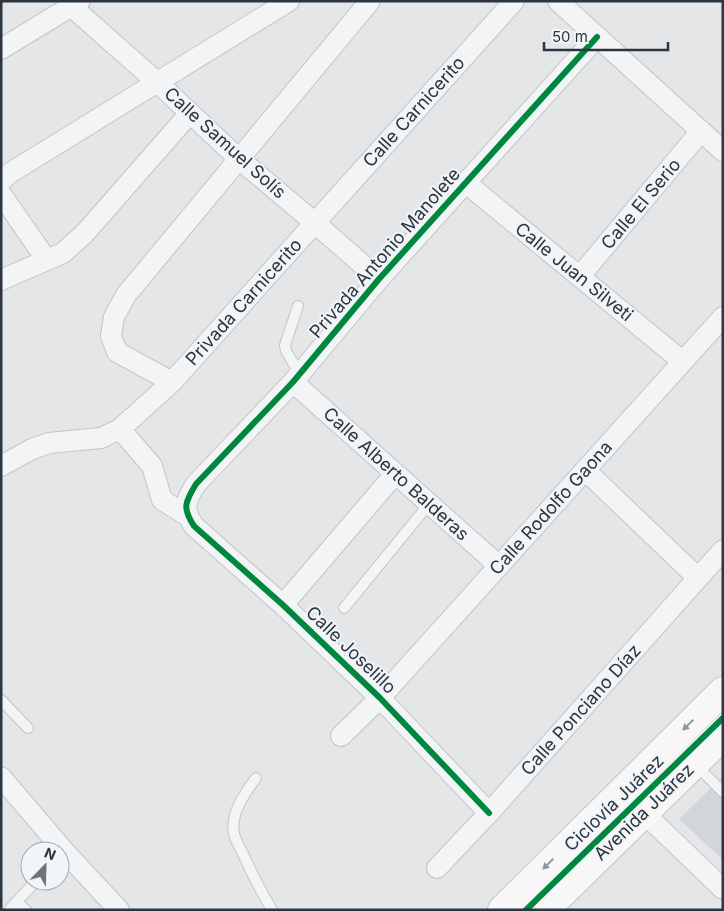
<svg xmlns="http://www.w3.org/2000/svg" width="724" height="911" viewBox="0 0 724 911" font-family="Inter,sans-serif">
<rect width="100%" height="100%" fill="#e4e6e8"/>
<path fill="#d2d6db" d="M723 776V860L679 819Z"/>
<g fill="none" stroke-linecap="round" stroke-linejoin="round">
<defs>
<path id="lane" d="M298 306 285 345 286 351 300 374
M344 608 429 504
M1 700 28 728
M695 764 723 792
M256 778C245 793 230 813 234 834 236 842 242 851 245 858 253 876 262 893 272 910
M16 902 26 910
M9 910 36 881"/>
<path id="street" d="M558 1 723 151
M72 7 157 82 238 158 315 223 379 279
M1 49 80 1
M1 181 10 173 289 1
M466 183 682 361
M1 194 46 259
M580 276 701 131
M1 280 63 253 85 233 190 113
M172 382 514 1
M293 382 499 566
M120 429 152 466 162 500 186 515
M1 466 32 449 49 443 101 438 120 429 172 382 117 352 111 336 114 317 126 295 370 1
M585 470 698 578
M283 605 395 474
M341 736 380 698 723 317
M1 777 64 851 119 910
M621 791 723 889
M489 813 380 698 283 605 194 526C182 508 185 502 196 484L293 382 379 279 597 37
M437 868 489 813 723 550"/>
<path id="secondary" d="M502 910 723 691
M545 910 723 736"/>
</defs>
<use href="#lane" stroke="#c2c4c6" stroke-width="12"/>
<use href="#street" stroke="#c2c4c6" stroke-width="22"/>
<use href="#secondary" stroke="#c2c4c6" stroke-width="30"/>
<use href="#lane" stroke="#f3f4f5" stroke-width="10"/>
<use href="#street" stroke="#f3f4f5" stroke-width="20"/>
<use href="#secondary" stroke="#f7f7f7" stroke-width="28"/>
<defs>
<path id="cycleway" d="M489 813 380 698 283 605 194 526C182 508 185 502 196 484L293 382 379 279 597 37
M526 910 723 718"/>
</defs>
<use href="#cycleway" stroke="#f2f5f7" stroke-width="9"/>
<use href="#cycleway" stroke="#00873e" stroke-width="6"/>
</g>
<defs><path id="oneway-solid" d="M-6-.8H1V-3.2L6.5 0L1 3.2V.8H-6Z" transform="scale(1.25)"/></defs>
<g fill="#91969c">
<use href="#oneway-solid" transform="translate(688 725) rotate(136)"/>
<use href="#oneway-solid" transform="translate(548 864) rotate(135)"/>
</g>
<g text-anchor="middle" stroke-width="4" stroke-linejoin="round" paint-order="stroke">
<g font-size="18" fill="#2b3641" stroke="#f2f5f7">
<text transform="translate(414 112) rotate(-48)" y="6">Calle Carnicerito</text>
<text transform="translate(225 143) rotate(42)" y="6">Calle Samuel Solís</text>
<text transform="translate(641 204) rotate(-50)" y="6">Calle El Serio</text>
<text transform="translate(385 253) rotate(-49)" y="6">Privada Antonio Manolete</text>
<text transform="translate(574 272) rotate(39)" y="6">Calle Juan Silveti</text>
<text transform="translate(244 302) rotate(-48)" y="6">Privada Carnicerito</text>
<text transform="translate(396 474) rotate(42)" y="6">Calle Alberto Balderas</text>
<text transform="translate(551 508) rotate(-48)" y="6">Calle Rodolfo Gaona</text>
<text transform="translate(351 650) rotate(44)" y="6">Calle Joselillo</text>
<text transform="translate(581 710) rotate(-48)" y="6">Calle Ponciano Díaz</text>
<text transform="translate(614 803) rotate(-44)" y="6">Ciclovía Juárez</text>
<text transform="translate(644 812) rotate(-44)" y="6">Avenida Juárez</text>
</g>
</g>
<rect width="724" height="911" fill="none" stroke="#2b3641" stroke-width="5"/>
<g transform="translate(45 866) rotate(23)"><circle r="24" fill="#f2f5f7" stroke="#a2a9ae"/>
<path d="M0-4L9 19L0 12L-9 19Z" fill="#6c747b"/>
<text y="-8" font-size="14" font-weight="bold" text-anchor="middle" fill="#2b3641">N</text>
</g>
<path d="M544 42v8h124v-8" fill="none" stroke="#2b3641" stroke-width="2.5"/>
<text x="552" y="42" font-size="15" fill="#2b3641" stroke="#f2f5f7" stroke-width="4" paint-order="stroke">50 m</text>
</svg>
